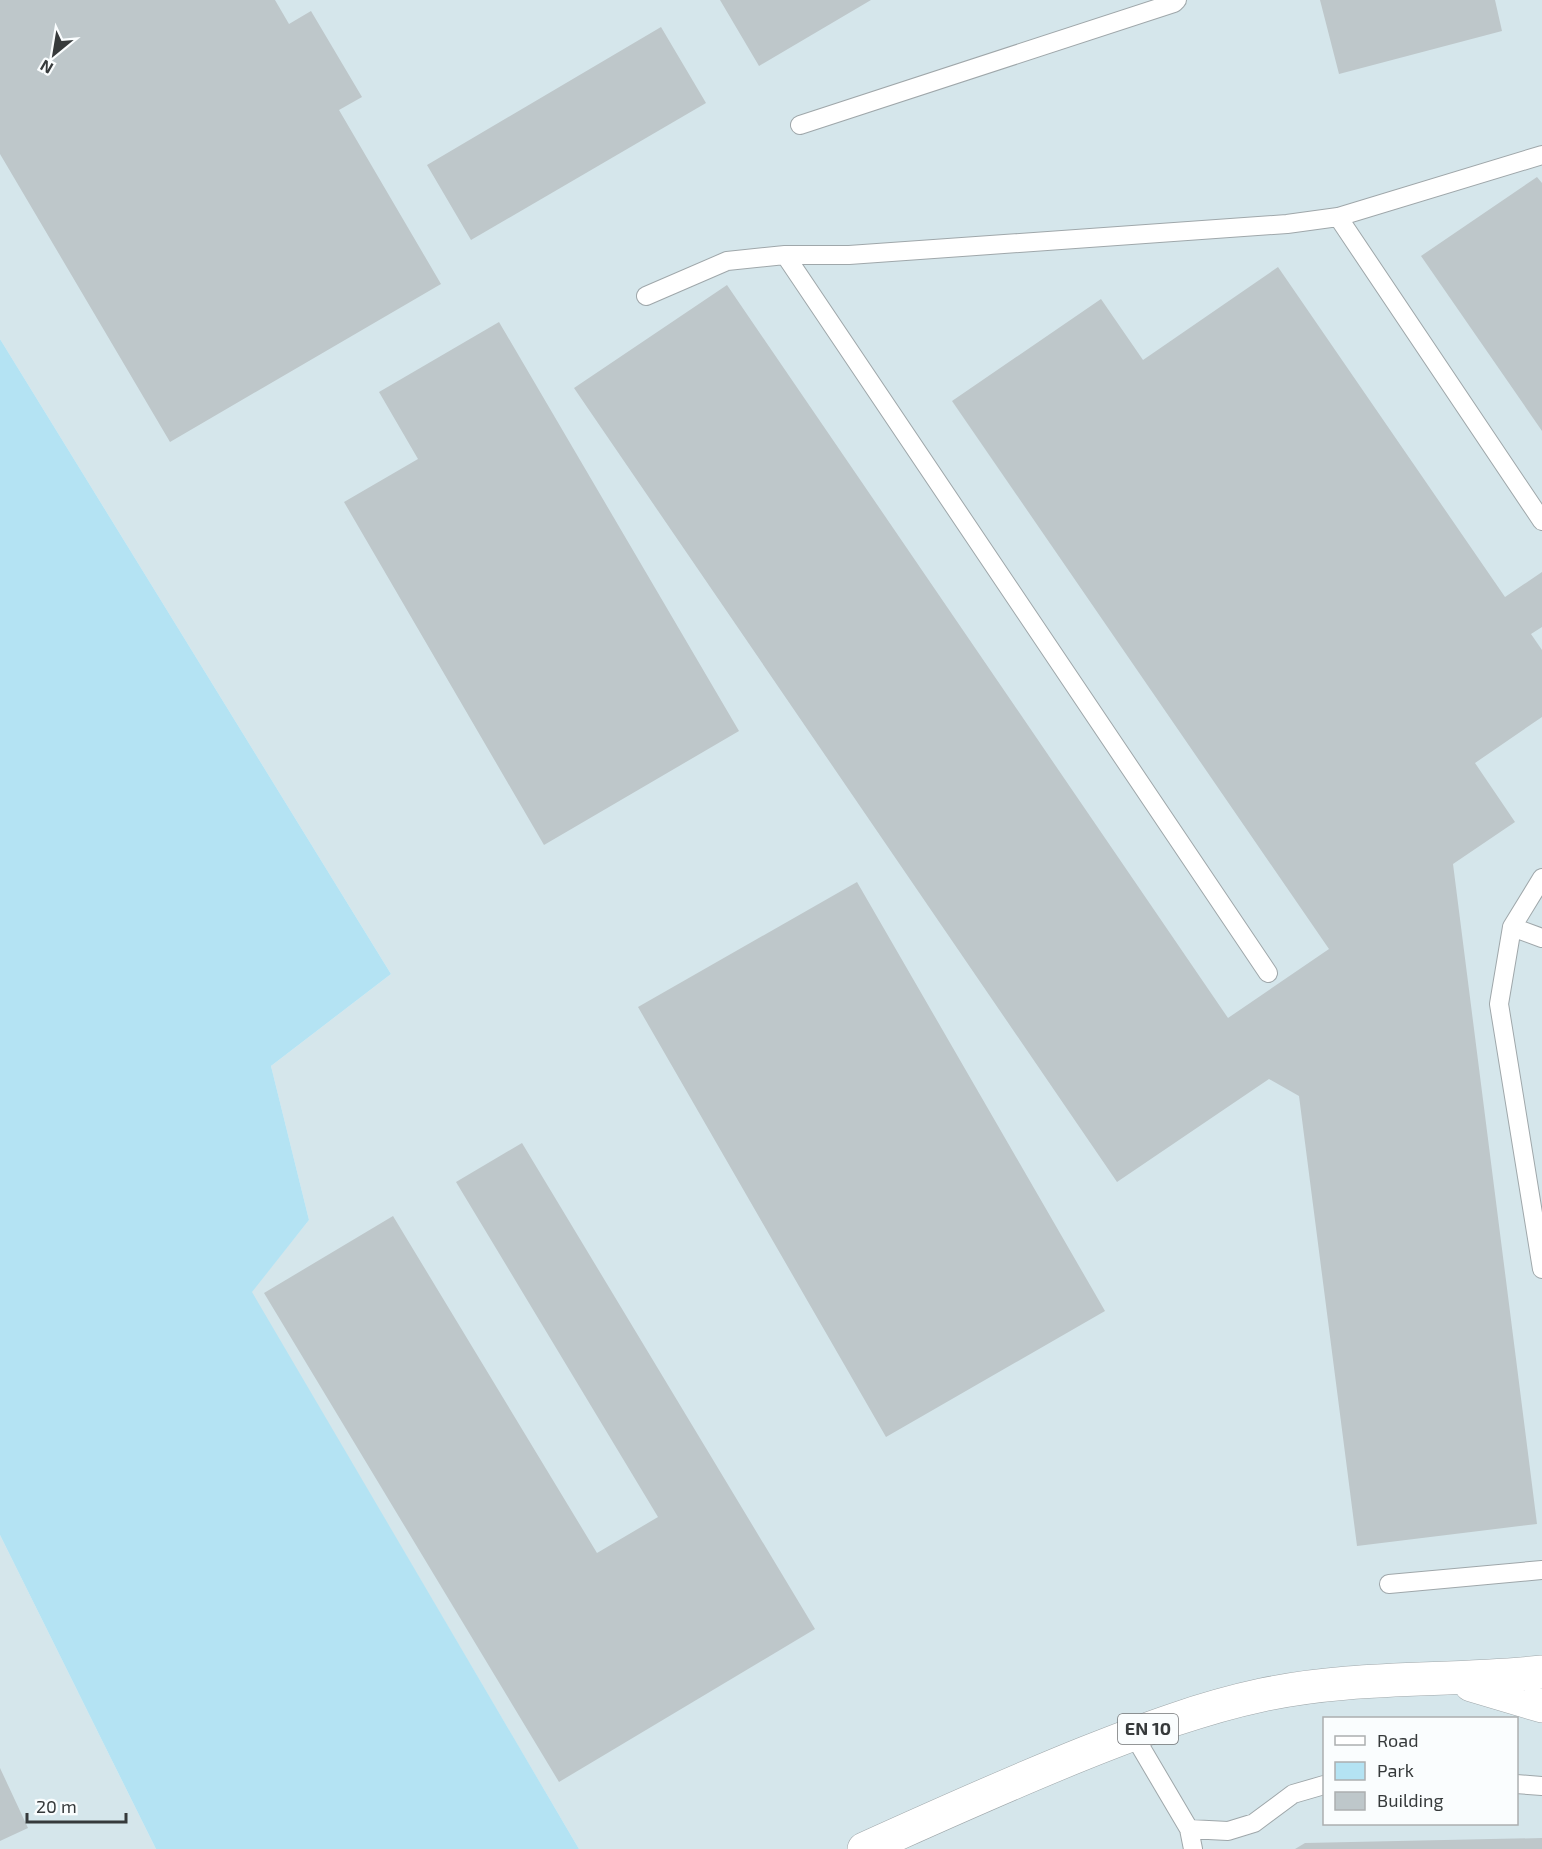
<svg xmlns="http://www.w3.org/2000/svg" width="1542" height="1849" viewBox="0 0 1542 1849" font-family="'Exo 2',sans-serif">
<rect width="100%" height="100%" fill="#e8f1f4"/>
<path fill="#d5e6eb" fill-rule="evenodd" d="M0 0H1542V1849H579L251 1292 309 1220 271 1066 391 974 0 339ZM1324 1718H1516V1824H1324Z
M0 1535 156 1849H0Z"/>
<path fill="#b4e3f3" d="M0 339 391 974 271 1066 309 1220 252 1292 579 1849H156L0 1535Z"/>
<path fill="#bec7ca" d="M0 0H275L289 24 311 11 362 97 339 110 441 284 170 442 0 154Z
M720 0H871L759 66Z
M1320 0H1495L1502 31 1339 74Z
M661 27 706 103 471 240 427 165Z
M1537 177 1542 183V431L1421 256Z
M1278 267 1505 597 1542 572V627L1531 634 1542 650V717L1475 763 1515 822 1453 864 1537 1524 1357 1546 1299 1096 1269 1079 1117 1182 574 388 727 285 1228 1018 1329 949 952 401 1101 299 1143 360Z
M499 322 739 731 544 845 344 502 418 459 379 392Z
M857 882 1105 1311 886 1437 638 1007Z
M522 1143 815 1629 559 1782 264 1293 393 1216 597 1553 658 1517 456 1182Z
M0 1768 28 1828 0 1841Z
M1542 1838V1849H1295L1305 1843Z"/>
<g fill="none" stroke-linecap="round" stroke-linejoin="round">
<defs>
<path id="service" d="M800 125 1174 3 1177 0
M1338 217 1542 521
M785 255 1268 973
M646 296 727 261 785 255H849L1287 224 1338 217 1542 155
M1512 927 1542 878
M1542 938 1512 927 1499 1004 1542 1269
M1389 1584 1542 1570
M1133 1734 1189 1829 1193 1849
M1516 1784 1542 1786
M1189 1829 1228 1831 1254 1823 1293 1794 1324 1785"/>
<path id="primary" d="M1471 1685 1542 1706
M864 1849C937 1816 1010 1783 1085 1753 1143 1730 1201 1708 1262 1695 1354 1675 1449 1682 1542 1672"/>
</defs>
<use href="#service" stroke="#9fa7aa" stroke-width="20"/>
<use href="#primary" stroke="#9fa7aa" stroke-width="34"/>
<use href="#service" stroke="#fff" stroke-width="18"/>
<use href="#primary" stroke="#fff" stroke-width="33"/>
</g>
<g text-anchor="middle" stroke-width="4.5" stroke-linejoin="round" paint-order="stroke">
<rect fill="#fafdfe" stroke="#717476" stroke-width="1.5" x="1118" y="1714" width="60" height="30" rx="4.5"/>
<g font-size="18" font-weight="bold" fill="#363a3b">
<text x="1148" y="1735">EN 10</text>
</g>
</g>
<rect x="1323" y="1717" width="195" height="108" fill="#fafdfe" stroke="#acafb0" stroke-width="1.5"/>
<rect x="1335" y="1736" width="30" height="9" fill="#ffffff" stroke="#acafb0" stroke-width="1.5"/>
<text x="1377" y="1747" font-size="18" fill="#363a3b">Road</text>
<rect x="1335" y="1762" width="30" height="18" fill="#b4e3f3" stroke="#acafb0" stroke-width="1.5"/>
<text x="1377" y="1777" font-size="18" fill="#363a3b">Park</text>
<rect x="1335" y="1792" width="30" height="18" fill="#bec7ca" stroke="#acafb0" stroke-width="1.5"/>
<text x="1377" y="1807" font-size="18" fill="#363a3b">Building</text>
<g transform="translate(54 54) rotate(210)" stroke="#fafdfe" stroke-width="4.5" paint-order="stroke">
<path d="M0-4.5L10 22L0 15L-10 22Z" fill="#363a3b"/>
<text y="-9" font-size="16" font-weight="bold" text-anchor="middle" fill="#363a3b">N</text>
</g>
<path d="M27 1813v9h99v-9" fill="none" stroke="#363a3b" stroke-width="3"/>
<text x="36" y="1813" font-size="18" fill="#363a3b" stroke="#fafdfe" stroke-width="4.5" paint-order="stroke">20 m</text>
</svg>
